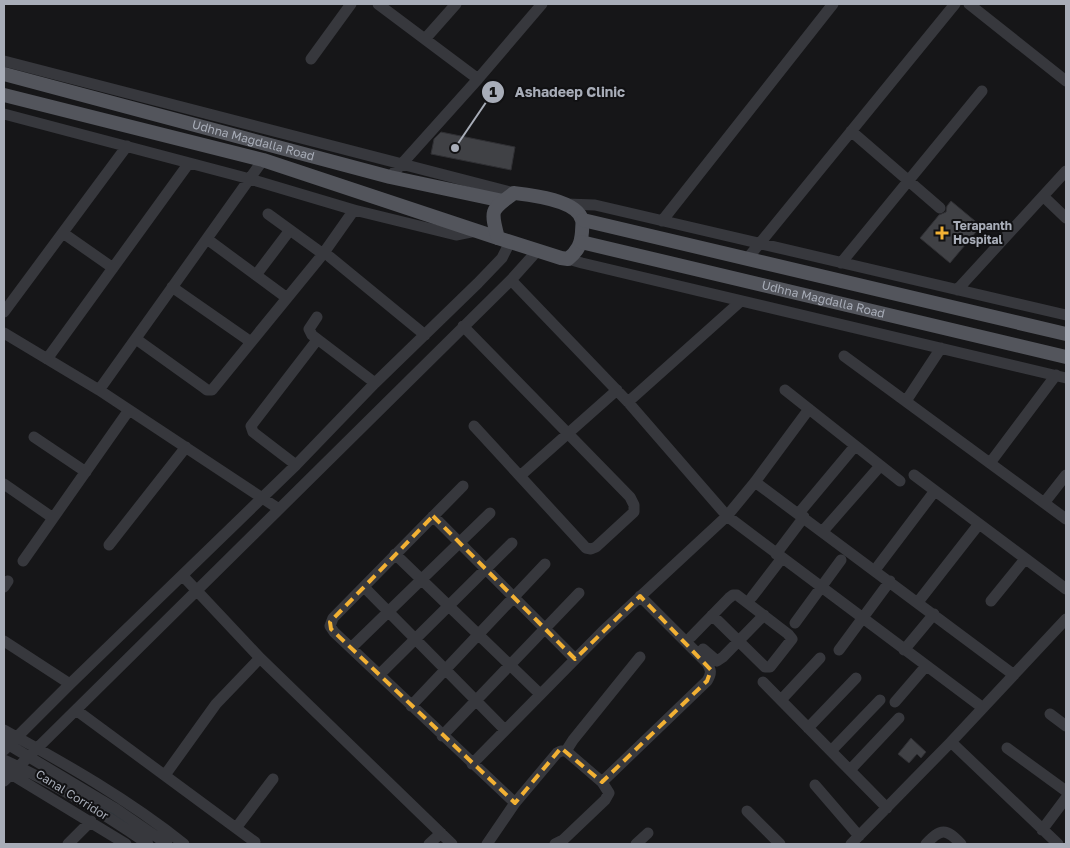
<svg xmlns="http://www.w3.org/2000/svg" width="1070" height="848" viewBox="0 0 1070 848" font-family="'Golos Text',sans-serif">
<rect width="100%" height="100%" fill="#161618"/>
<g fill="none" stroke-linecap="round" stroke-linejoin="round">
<path stroke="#2c353c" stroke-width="11" d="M95 803 130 825"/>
</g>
<path fill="#404145" stroke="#303034" d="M441 132 515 147 511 170 431 154 434 139Z
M951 201 981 226 950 263 920 238 939 215 946 212 947 206Z
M911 738 926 752 921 758 917 754 909 763 898 754Z"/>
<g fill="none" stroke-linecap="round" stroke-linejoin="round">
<path stroke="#37383d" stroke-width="11" d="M378 4 478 79
M969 4 1066 81
M425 39 456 4
M311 59 351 4
M4 61 514 193
M4 114 250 179 354 210 456 235 476 231
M851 131 940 208
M390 177 478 79 542 4
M1043 196 1066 218
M566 204 595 205 1066 315
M268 214 323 254
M662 221 833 4
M63 233 113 268
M207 239 287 298
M330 257 425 335
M568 259 582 263 1066 378
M747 259 955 4
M841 263 982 91
M256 275 290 230
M511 280 628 402 727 516 983 708
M172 287 251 342
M957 290 1066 171
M4 312 127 146
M317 317 309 329 312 335 375 383
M463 326 630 497 634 505V512L596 547 591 549 586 548 474 426
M4 333 99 390 279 509
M136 339 203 387 207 390H212L323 254 354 210
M844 356 1066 519
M47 359 189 163
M99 390 263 160
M785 390 900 481
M906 401 941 348
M628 402 741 301
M34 437 86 472
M990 463 1056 375
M296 465 253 432 251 426 317 340
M914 475 1066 589
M520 476 617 390
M755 482 1014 675
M4 484 53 518
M463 486 333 618 330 626 334 632 515 803
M1044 503 1066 475
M799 513 855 446
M433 516 575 659
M823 531 880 466
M109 545 186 447
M395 554 540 694
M776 554 804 517
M23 561 129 410
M875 570 934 492
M183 576 260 658 452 844
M4 587 8 581
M364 587 505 730
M752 597 782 558
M991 601 1025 559
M918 602 979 524
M795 623 841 560
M691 637 729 598 733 595H737L788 634 792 639 770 667H765L712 615
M4 641 70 684
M351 648 490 513
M703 649 717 661 723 657 764 615
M839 650 890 581
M904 650 934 614
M379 675 512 543
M763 682 887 808
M781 700 820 658
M895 702 926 666
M411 706 545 564
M76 710 255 842
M1050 714 1066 726
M808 728 856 678
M4 730C66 764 129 800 184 844
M442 736 579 593
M4 742 116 809 167 844
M951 742 1058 844
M1007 748 1066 791
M4 750 70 684 296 465 375 383 478 283 502 258 510 242
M566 751 573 740 640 657
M831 751 880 700
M4 760C54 783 103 813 148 844
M472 764 603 631 727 516 755 482 809 409
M850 770 899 718
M6 771 126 844
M165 775 216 704 260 658
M4 781 511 280 537 251
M602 782 707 681C712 673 711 670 707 663L640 596
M815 785 859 836
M747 811 780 844
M236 828 273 779
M1042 830 1066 798
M68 844 91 821
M429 844 441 833
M487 844 515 803 557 753 561 751H566L602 782 609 793 605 800 563 840 555 844
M636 844 648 833
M851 844 951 742 1066 619
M926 844C941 828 946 828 961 844"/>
<g stroke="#53555c" stroke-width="14">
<path id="s1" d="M4 74 390 177 503 201"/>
<path d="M4 95 263 160 498 238"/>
<path d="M514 193C531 195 577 200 582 220 583 223 582 228 582 232 581 244 578 251 568 259L561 258 498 238C490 209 491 210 514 193Z"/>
<path d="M583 220 1066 334"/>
<path id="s2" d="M581 242 1066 357"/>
</g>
</g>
<path fill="none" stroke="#f2b134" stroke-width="4" stroke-dasharray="10 6" stroke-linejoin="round" d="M433 516 575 659 640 596 711 670 707 681 602 782 561 748 515 803 331 629 330 622Z"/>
<path fill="#f2b134" stroke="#111113" stroke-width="2" d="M939.5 225.5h5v5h5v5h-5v5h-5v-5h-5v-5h5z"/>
<g text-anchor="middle" stroke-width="4" stroke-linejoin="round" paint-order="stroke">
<g font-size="12" fill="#a8adb8" stroke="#111113">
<text dy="4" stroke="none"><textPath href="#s1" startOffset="258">Udhna Magdalla Road</textPath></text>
<text dy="4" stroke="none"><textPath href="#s2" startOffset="249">Udhna Magdalla Road</textPath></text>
<text transform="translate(72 795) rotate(32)" y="4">Canal Corridor</text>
</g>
<g font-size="12" font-weight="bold" fill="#a8adb8" stroke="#111113" text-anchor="start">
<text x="953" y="230">Terapanth<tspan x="953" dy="14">Hospital</tspan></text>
</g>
</g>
<path fill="none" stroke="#a8adb8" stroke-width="2" d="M455 148L493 92"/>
<g fill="#a8adb8" stroke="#111113" stroke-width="2">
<circle cx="455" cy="148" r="5"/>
<circle cx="493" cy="92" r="12"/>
</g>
<g font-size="15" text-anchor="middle" font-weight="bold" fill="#111">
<text x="493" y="97">1</text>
</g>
<g font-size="14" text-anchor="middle" font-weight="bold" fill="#a8adb8" stroke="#111113" stroke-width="4" stroke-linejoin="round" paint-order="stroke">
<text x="570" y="97">Ashadeep Clinic</text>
</g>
<rect width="1070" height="848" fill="none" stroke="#a8adb8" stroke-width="10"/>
</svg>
